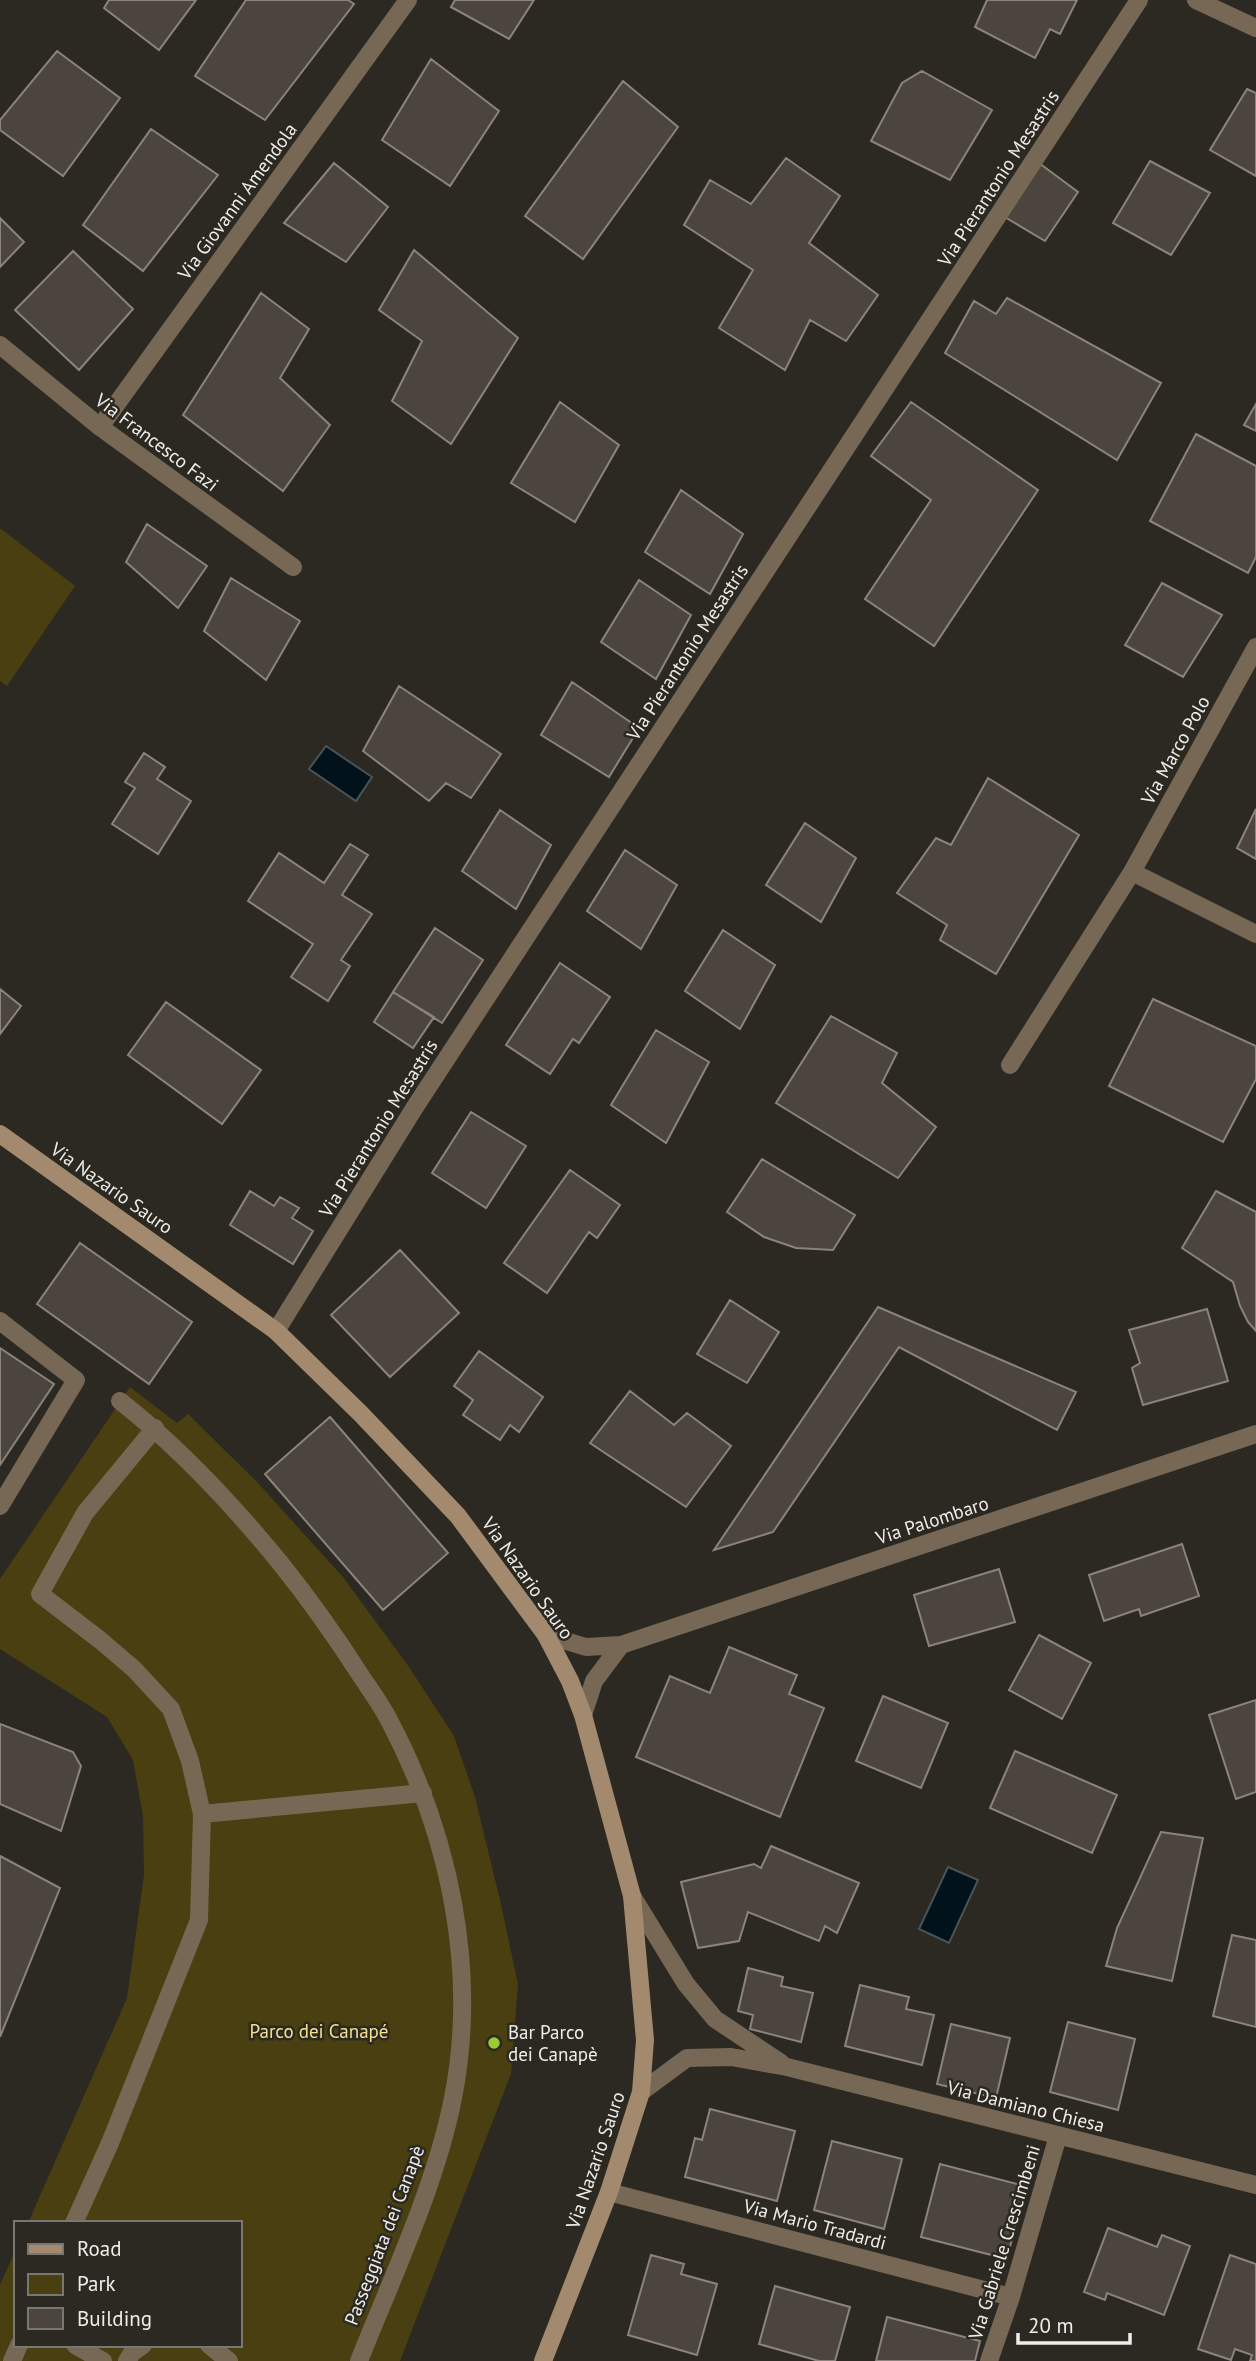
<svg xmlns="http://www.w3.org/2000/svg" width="1256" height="2361" viewBox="0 0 1256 2361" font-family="'PT Sans',sans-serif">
<rect width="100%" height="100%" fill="#2b2921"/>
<path fill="#493f10" d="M0 528 75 586 7 686 0 681Z
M130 1387 177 1423 188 1414 257 1482 343 1577 409 1667 454 1736 475 1797 500 1900 518 1984 511 2074 400 2361H0V2285L16 2249V2345H240V2223H28L127 1998 144 1875 143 1816 133 1760 107 1717 0 1649V1579Z"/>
<path fill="#02121a" stroke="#495458" stroke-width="2" d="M326 746 372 777 356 801 309 769Z
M948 1867 978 1880 949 1943 919 1929Z"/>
<path fill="#4b453e" stroke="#8b847c" stroke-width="2" d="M109 0H196L159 50 104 8Z
M246 0H348L354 4 265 120 195 76Z
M455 0H534L509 39 451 7Z
M987 0H1077L1060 34 1050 29 1035 58 975 27Z
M57 51 120 98 63 176 0 130V120Z
M431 59 499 111 450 186 382 140Z
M922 71 992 110 950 180 871 141 902 83Z
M623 81 678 127 583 259 525 216Z
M1247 89 1256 93V176L1210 150Z
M151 129 218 175 143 271 83 225Z
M786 158 840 196 809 243 878 295 846 341 810 320 785 370 719 328 753 270 684 225 710 180 751 204Z
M1150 161 1210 193 1171 255 1113 223Z
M334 163 388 207 346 262 284 223Z
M1039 163 1078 192 1045 241 1003 216Z
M0 218 24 242 0 267Z
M414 250 518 338 451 444 392 401 422 341 379 310Z
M73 251 133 309 79 370 15 310Z
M261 293 309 329 280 378 330 425 283 491 183 415Z
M1007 298 1161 383 1117 460 945 353 974 301 996 314Z
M560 402 619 445 575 522 511 483Z
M911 402 1038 490 934 646 865 599 931 500 871 456Z
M1256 404V431L1244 425Z
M1196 434 1256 466V557L1248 573 1150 521Z
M681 490 743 534 710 594 645 552Z
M147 524 207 566 178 608 126 562Z
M231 578 300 621 266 680 204 631Z
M639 580 691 615 656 679 601 642Z
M1162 583 1222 615 1183 677 1125 645Z
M572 682 639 728 609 777 541 735Z
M399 686 501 754 471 798 446 783 429 801 363 751Z
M144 753 165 767 157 779 191 801 158 854 112 824 135 788 125 782Z
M988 778 1079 835 996 974 940 940 947 925 897 893 936 838 951 845Z
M1256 809V859L1237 848Z
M500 810 551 845 516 909 462 871Z
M805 823 856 858 821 922 766 885Z
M350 844 368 855 342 895 372 914 341 960 350 966 328 1001 291 977 313 944 248 901 279 853 324 883Z
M625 850 677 885 641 949 587 911Z
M435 928 483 960 442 1023 393 992Z
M723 930 775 965 740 1029 685 991Z
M560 963 610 997 579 1043 573 1039 550 1074 506 1045Z
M0 989 21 1006 0 1034Z
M393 992 434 1017 413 1048 374 1022Z
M1153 999 1256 1046V1079L1223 1142 1109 1086Z
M166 1002 261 1070 222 1124 128 1055Z
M831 1016 897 1053 882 1083 936 1127 898 1178 776 1103Z
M656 1030 709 1062 666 1143 611 1105Z
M471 1112 526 1146 486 1208 432 1173Z
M762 1159 855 1215 833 1250 796 1248 764 1237 727 1212Z
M570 1170 620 1205 597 1238 589 1232 547 1293 504 1263Z
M250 1191 274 1206 280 1197 299 1208 292 1218 313 1231 293 1264 230 1225Z
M1216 1191 1256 1212V1331L1248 1322 1240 1306 1233 1282 1182 1248Z
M80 1243 192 1322 149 1384 37 1304Z
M400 1250 459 1313 390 1377 331 1315Z
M730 1300 779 1332 747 1383 697 1354Z
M878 1307 1076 1392 1057 1430 899 1347 773 1532 714 1550Z
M1207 1309 1228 1381 1143 1405 1132 1368 1140 1363 1129 1330Z
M0 1348 54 1384 0 1465Z
M479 1351 543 1397 519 1432 510 1425 500 1440 463 1415 473 1400 454 1386Z
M630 1391 674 1425 687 1413 731 1446 686 1507 590 1443Z
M330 1417 448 1553 383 1610 265 1474Z
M1182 1544 1199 1596 1141 1616 1139 1609 1104 1621 1089 1575Z
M999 1569 1015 1622 929 1646 914 1595Z
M1039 1635 1091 1663 1062 1719 1009 1690Z
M729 1647 797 1675 789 1694 824 1708 780 1817 636 1757 670 1676 710 1693Z
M883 1696 948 1723 921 1788 856 1761Z
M1256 1700V1792L1236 1799 1209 1715Z
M0 1724 73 1752 81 1766 61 1831 0 1804Z
M1015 1751 1117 1795 1092 1853 990 1808Z
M1161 1832 1203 1838 1172 1981 1106 1966 1117 1928Z
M771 1846 859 1883 837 1933 825 1926 819 1941 748 1912 739 1941 698 1948 681 1882 754 1864 761 1868Z
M0 1856 60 1888 0 2037Z
M1232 1935 1256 1940V2027L1213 2016Z
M748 1968 783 1977 781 1986 813 1993 801 2042 750 2029 753 2015 738 2011Z
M860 1985 909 1997 906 2009 934 2015 922 2065 845 2046Z
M1068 2022 1135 2039 1118 2110 1050 2092Z
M951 2024 1010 2038 996 2098 937 2084Z
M710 2109 795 2131 777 2201 685 2177 695 2138 702 2140Z
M832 2141 902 2159 884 2229 814 2210Z
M940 2164 1025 2186 1007 2259 921 2237Z
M1108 2228 1157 2247 1162 2235 1190 2246 1164 2315 1107 2293 1105 2300 1084 2292Z
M651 2255 684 2264 681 2274 717 2284 697 2355 628 2335Z
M1230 2255 1256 2264V2361H1250L1252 2355 1235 2349 1231 2360 1198 2349Z
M775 2286 850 2307 835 2361H819L759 2344Z
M887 2317 980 2341 975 2361H876Z"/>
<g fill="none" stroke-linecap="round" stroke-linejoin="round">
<path stroke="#776755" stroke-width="18" d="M120 1401C180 1448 233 1505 281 1564 310 1600 336 1637 361 1676 371 1691 382 1706 390 1722 450 1836 478 1971 453 2098 436 2185 392 2278 359 2361
M202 1814 423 1793
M74 2223 110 2143 199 1920 202 1814 190 1761 171 1709 134 1669 100 1640 40 1594 85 1513 155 1428
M75 2345 103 2361
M209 2345 229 2361
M12 2361 19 2345
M127 2361 132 2353 143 2345"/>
<path stroke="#776755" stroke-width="18" d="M1196 0 1256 28
M0 345 100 427 293 567
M100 427 408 0
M1256 647 1132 872 1256 934
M1010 1065 1132 872
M0 1321 76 1380 0 1506
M276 1331 415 1107 1139 0
M546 1635 586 1647 621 1645 1256 1434
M583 1715 594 1681 621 1645
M609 2192 1011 2297
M989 2361 1011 2297 1058 2136"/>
<path stroke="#776755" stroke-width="18" d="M632 1896 686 1984 715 2019 781 2063
M641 2092 687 2058 731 2057 787 2067 1256 2185"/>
<path stroke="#a3896d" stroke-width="18" d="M0 1134 276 1331 361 1414 458 1516 546 1635 570 1681 583 1715 632 1896 645 2040 641 2092 609 2192 543 2361"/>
</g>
<circle fill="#9bcb33" stroke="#2b2921" stroke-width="2.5" cx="494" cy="2043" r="7"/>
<g text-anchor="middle" stroke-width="5" stroke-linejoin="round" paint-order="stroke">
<g font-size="19" fill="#efede8" stroke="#2b2921">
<text transform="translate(998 178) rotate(-57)" y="7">Via Pierantonio Mesastris</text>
<text transform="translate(237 201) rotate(-54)" y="7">Via Giovanni Amendola</text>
<text transform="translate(157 442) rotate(37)" y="7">Via Francesco Fazi</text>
<text transform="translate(687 652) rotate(-57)" y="7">Via Pierantonio Mesastris</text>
<text transform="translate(1175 750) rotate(-61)" y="7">Via Marco Polo</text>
<text transform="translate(378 1128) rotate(-58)" y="7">Via Pierantonio Mesastris</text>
<text transform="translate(112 1188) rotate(35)" y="7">Via Nazario Sauro</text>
<text transform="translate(932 1520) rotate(-18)" y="7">Via Palombaro</text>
<text transform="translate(528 1578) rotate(55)" y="7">Via Nazario Sauro</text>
<text transform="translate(1026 2106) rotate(14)" y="7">Via Damiano Chiesa</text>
<text transform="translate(595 2160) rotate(-71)" y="7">Via Nazario Sauro</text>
<text transform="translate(815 2224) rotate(15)" y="7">Via Mario Tradardi</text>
<text transform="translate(384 2235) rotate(-69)" y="7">Passeggiata dei Canapè</text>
<text transform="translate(1004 2242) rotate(-73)" y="7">Via Gabriele Crescimbeni</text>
</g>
<g font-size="19" fill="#f3e08e" stroke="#2b2921">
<text x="319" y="2038">Parco dei Canapé</text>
</g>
<g font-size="19" fill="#efede8" stroke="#2b2921" text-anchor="start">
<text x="508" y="2039">Bar Parco<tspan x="508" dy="22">dei Canapè</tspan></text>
</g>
</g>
<rect x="14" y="2221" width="228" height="126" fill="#2b2921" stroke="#797771" stroke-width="2"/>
<rect x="28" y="2244" width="35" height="10" fill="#a3896d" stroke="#797771" stroke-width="2"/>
<text x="77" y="2256" font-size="21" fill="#efede8">Road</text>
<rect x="28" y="2274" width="35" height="21" fill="#493f10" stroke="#797771" stroke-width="2"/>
<text x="77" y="2291" font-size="21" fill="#efede8">Park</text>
<rect x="28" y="2308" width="35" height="21" fill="#4b453e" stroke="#797771" stroke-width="2"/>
<text x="77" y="2326" font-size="21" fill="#efede8">Building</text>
<path d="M1018 2333v10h112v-10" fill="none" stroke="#efede8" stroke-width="3.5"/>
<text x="1028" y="2333" font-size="21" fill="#efede8" stroke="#2b2921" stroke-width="5" paint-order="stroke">20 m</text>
</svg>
